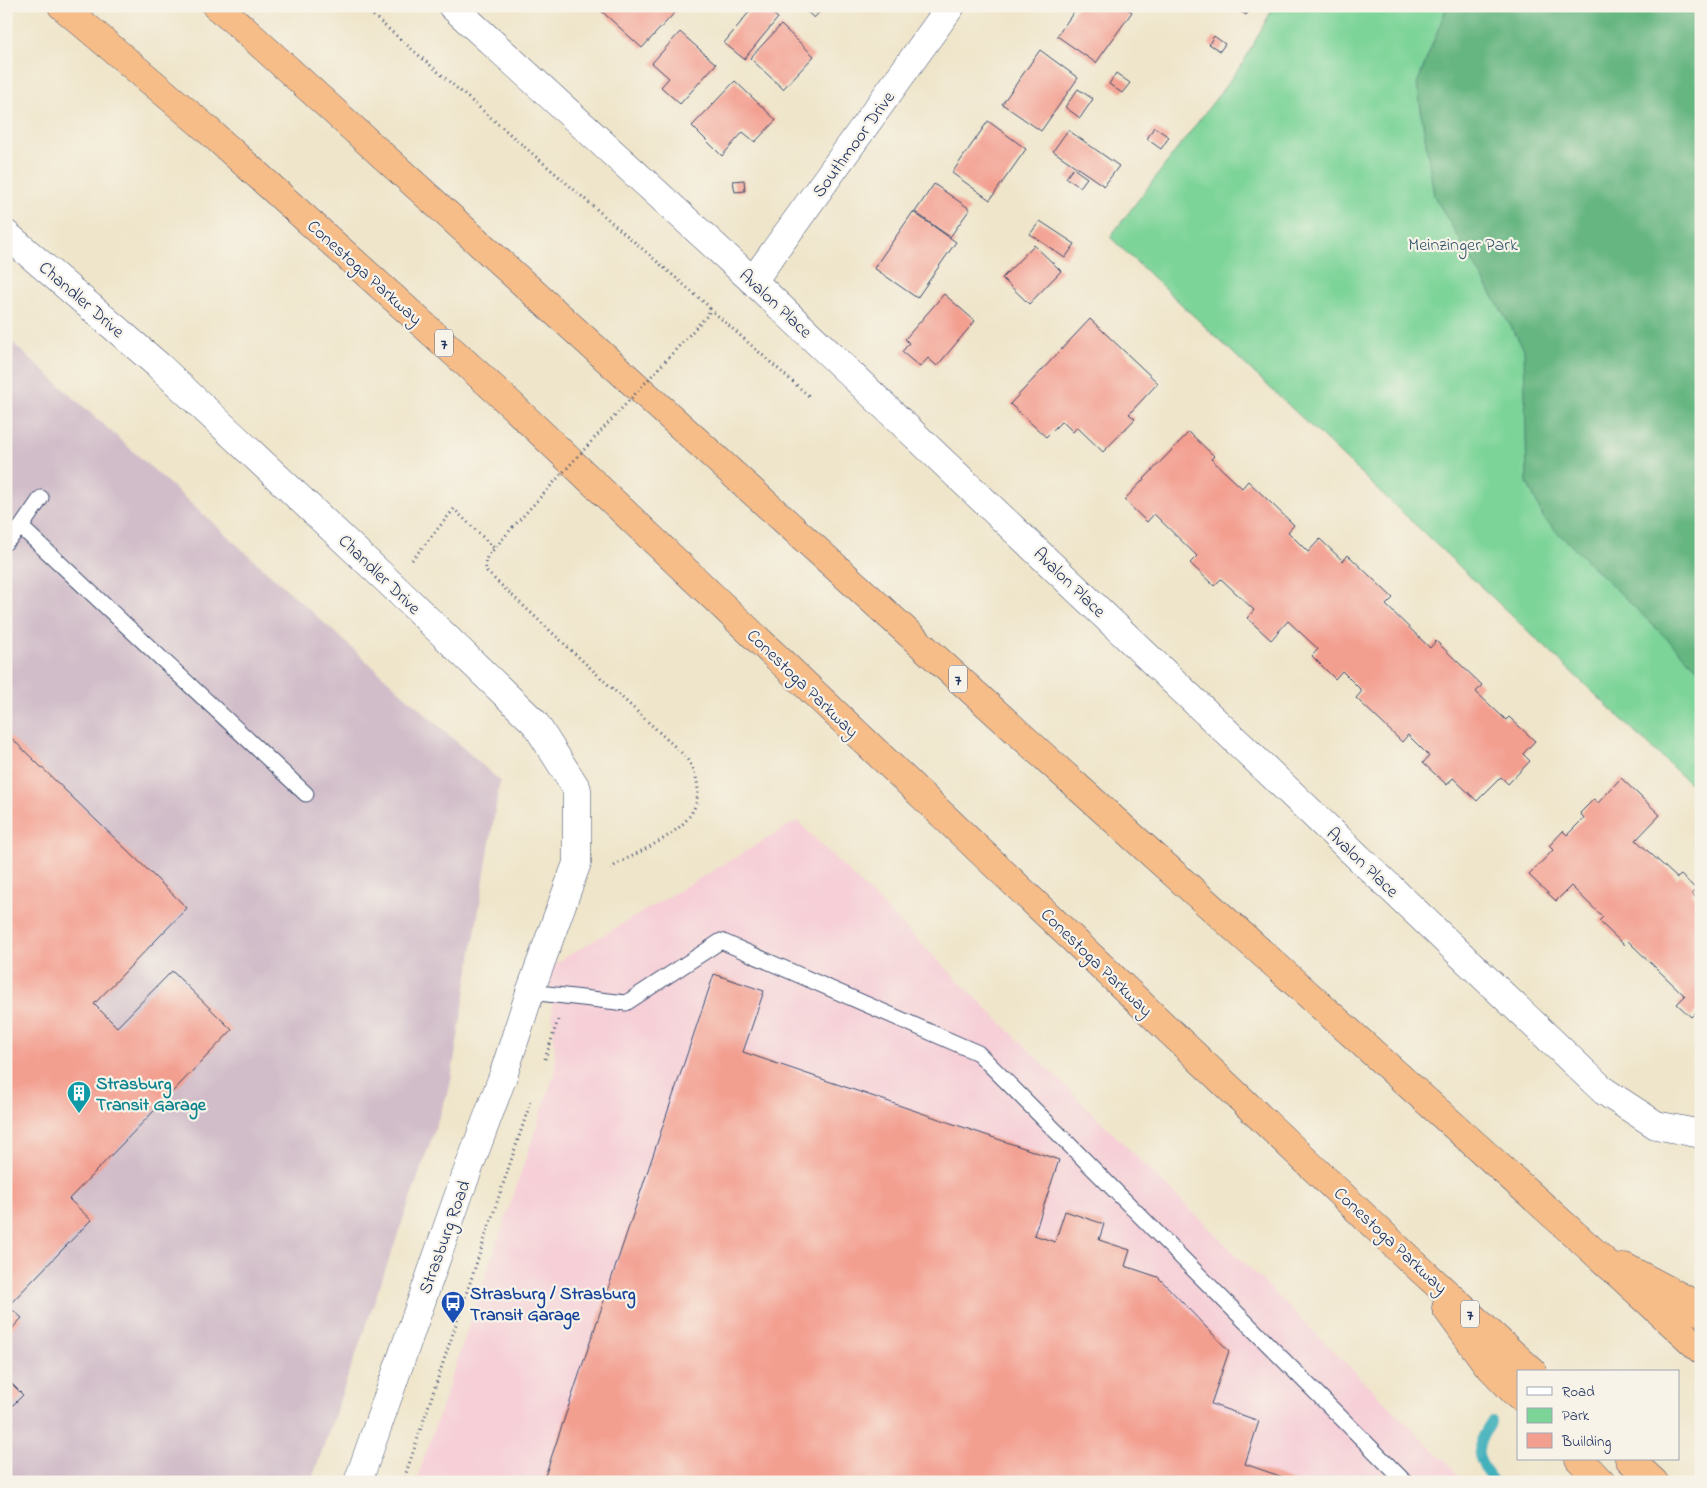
<svg xmlns="http://www.w3.org/2000/svg" width="1707" height="1488" viewBox="0 0 1707 1488" font-family="'Indie Flower',sans-serif">
<rect width="100%" height="100%" fill="#f7f3e8"/>
<filter id="ink" filterUnits="userSpaceOnUse"><feTurbulence type="fractalNoise" baseFrequency=".02" numOctaves="2"/><feDisplacementMap in="SourceGraphic" scale="10" xChannelSelector="R" yChannelSelector="G"/><feConvolveMatrix kernelMatrix="1 2 1 2 8 2 1 2 1" color-interpolation-filters="sRGB"/></filter>
<filter id="wash" filterUnits="userSpaceOnUse"><feTurbulence type="fractalNoise" baseFrequency=".0096" numOctaves="4" result="noise"/><feDisplacementMap in="SourceGraphic" scale="20" xChannelSelector="R" yChannelSelector="G"/><feGaussianBlur stdDeviation="1.12" result="paint"/><feColorMatrix in="noise" values="0 0 0 0 0 0 0 0 0 0 0 0 0 0 0 0 0 1.4 0 .05"/><feComposite in="paint" operator="in"/></filter>
<g filter="url(#wash)">
<rect width="100%" height="100%" fill="#efe5ca"/>
<path fill="#f6cfd7" d="M797 821 1466 1482H416L556 1069 549 967Z"/>
<path fill="#d1bdc9" d="M6 337 500 781 450 1086 311 1482H6Z"/>
<path fill="#7dd499" stroke="#4c827c" d="M1274 6H1701V794L1110 237 1243 63Z"/>
<path fill="#66b681" stroke="#407270" d="M1447 6H1701V672L1544 519 1527 482 1524 349 1434 196 1417 84Z"/>
<g fill="none" stroke-linecap="round" stroke-linejoin="round">
<path stroke="#42b1bc" stroke-width="10" d="M1492 1421C1474 1449 1474 1455 1494 1482"/>
</g>
<g id="blocks">
<path fill="#f39f90" d="M596 6H677L679 8 642 48Z
M754 6H763L778 18 744 59 724 43Z
M801 6H825L814 18Z
M1078 6H1124L1132 12 1096 63 1057 36Z
M1234 6H1253L1246 15Z
M781 25 814 56 783 89 750 58Z
M680 32 716 64 680 104 661 87 669 78 652 63Z
M1214 36 1225 44 1220 51 1209 44Z
M1040 50 1078 78 1041 131 1002 104Z
M1116 73 1130 83 1122 93 1109 84Z
M735 81 776 120 755 142 743 132 722 156 692 126Z
M1078 89 1093 99 1080 118 1065 107Z
M988 121 1026 149 990 200 952 173Z
M1154 127 1169 137 1161 149 1147 139Z
M1068 130 1119 166 1104 186 1053 151Z
M1073 168 1087 178 1080 187 1066 178Z
M744 180 745 191 735 192 733 181Z
M934 184 970 209 950 237 915 212Z
M913 212 956 242 917 298 874 268Z
M1040 221 1075 244 1065 258 1030 234Z
M1034 245 1061 271 1029 304 1002 278Z
M944 294 975 321 937 366 928 358 920 367 902 352 909 343 905 339Z
M1090 319 1158 383 1129 414 1135 419 1103 452 1077 427 1073 432 1062 421 1046 437 1010 404Z
M1189 432 1214 456 1211 459 1242 488 1248 481 1294 525 1288 532 1308 552 1320 539 1343 561 1348 555 1393 598 1386 605 1430 648 1436 641 1482 685 1476 692 1506 720 1509 717 1535 741 1523 754 1530 761 1508 784 1501 777 1477 801 1453 778 1447 785 1423 763 1429 756 1408 735 1402 742 1356 698 1362 691 1342 671 1335 679 1312 656 1318 649 1288 621 1271 640 1247 618 1254 610 1221 579 1214 586 1190 563 1197 556 1154 514 1147 522 1124 500Z
M6 733 187 908 94 1004 117 1027 172 971 232 1030 69 1199 91 1220 8 1306 22 1318 6 1335Z
M1621 778 1660 815 1636 840 1677 878 1681 875 1696 889 1692 894 1701 902V1007L1691 1017 1677 1004 1685 996 1628 941 1624 945 1599 921 1603 917 1571 886 1556 901 1529 875 1553 850 1549 846 1563 831 1567 835 1584 818 1580 813 1594 799 1598 803Z
M714 974 764 991 743 1052 1059 1160 1034 1235 1055 1242 1065 1211 1104 1224 1099 1240 1130 1250 1125 1266 1158 1277 1229 1351 1211 1404 1259 1421 1245 1464 1297 1482H543Z
M6 1378 23 1395 6 1412Z"/>
</g>
</g>
<g filter="url(#ink)">
<use href="#blocks" fill-opacity="0" stroke="#3b4a6e" stroke-width="1"/>
<g fill="none" stroke-linecap="round" stroke-linejoin="round">
<defs>
<path id="service" d="M21 527 306 794
M6 542 21 527 41 498
M530 992 626 1003 721 941 978 1053 1405 1482"/>
<path id="minor" d="M452 6 753 281 1604 1091 1656 1125 1701 1134
M6 234 158 365 392 585 535 723 577 789V863L530 992
M753 281 951 6"/>
<path id="tertiary" d="M358 1482 459 1194 503 1076 530 992"/>
<path id="motorway" d="M62 6 200 123 500 394 1407 1257 1533 1372
M216 6 237 23 1081 790 1591 1249 1701 1350
M1625 1267 1687 1300 1701 1312
M1446 1308 1486 1363 1518 1396
M1579 1459 1601 1482
M1629 1459 1654 1482"/>
</defs>
<use href="#service" stroke="#3b4a6e" stroke-width="17"/>
<use href="#minor" stroke="#3b4a6e" stroke-width="29"/>
<use href="#tertiary" stroke="#3b4a6e" stroke-width="29"/>
<use href="#motorway" stroke="#3b4a6e" stroke-width="29"/>
<path stroke="#3b4a6e" stroke-width="3" stroke-dasharray="1 4" stroke-linecap="butt" d="M362 6 706 304 710 309 708 315 702 321
M710 309 810 397
M513 527 487 557 485 565 487 572 686 757C689 762 693 768 695 774 713 829 642 846 608 870
M412 560 454 509 494 548
M545 1059 558 1020
M403 1482 532 1098"/>
<use href="#service" stroke="#fff" stroke-width="15"/>
<use href="#minor" stroke="#fff" stroke-width="28"/>
<use href="#tertiary" stroke="#fff" stroke-width="28"/>
<use href="#motorway" stroke="#f7bd88" stroke-width="28"/>
<path stroke="#3b4a6e" stroke-width="3" stroke-dasharray="1 4" stroke-linecap="butt" d="M513 527 702 321"/>
</g>
</g>
<defs>
<symbol id="building-pin" viewBox="-11 -11 22 30"><path d="M0 17L-7.5 6A9.5 9.5 0 1 1 7.5 6Z" fill="#0f9aa8" stroke="#f7f3e8"/><path d="M-4-6H4V6H1V3H-1V6H-4ZM-2.5-4.3h1.7v1.8h-1.7ZM.8-4.3h1.7v1.8H.8ZM-2.5-1h1.7V.8h-1.7ZM.8-1h1.7V.8H.8Z" fill="#fff"/></symbol>
<symbol id="bus-pin" viewBox="-11 -11 22 30"><path d="M0 17L-7.5 6A9.5 9.5 0 1 1 7.5 6Z" fill="#1a4fb4" stroke="#f7f3e8"/><path d="M-5-6H5V4H4V6H2V4H-2V6H-4V4H-5ZM-3.5-4V0h7V-4ZM-3.5 1.2v1.5H-2V1.2ZM2 1.2v1.5H3.5V1.2Z" fill="#fff"/></symbol>
</defs>
<g fill-rule="evenodd">
<use href="#building-pin" x="65" y="1079" width="28" height="38"/>
<use href="#bus-pin" x="439" y="1289" width="28" height="38"/>
</g>
<g text-anchor="middle" stroke-width="4.5" stroke-linejoin="round" paint-order="stroke">
<g fill="#f7f3e8" stroke="#5d6a87" stroke-width="1">
<rect x="435" y="329.5" width="18" height="27" rx="4"/>
<rect x="949" y="665.5" width="18" height="27" rx="4"/>
<rect x="1461" y="1300.5" width="18" height="27" rx="4"/>
</g>
<g font-size="16" font-weight="bold" fill="#1b2f5e">
<text x="444" y="349">7</text>
<text x="958" y="685">7</text>
<text x="1470" y="1320">7</text>
</g>
<g font-size="18" fill="#1b2f5e" stroke="#f7f3e8">
<text transform="translate(853 144) rotate(-54)" y="6">Southmoor Drive</text>
<text transform="translate(365 272) rotate(42)" y="6">Conestoga Parkway</text>
<text transform="translate(82 299) rotate(41)" y="6">Chandler Drive</text>
<text transform="translate(776 303) rotate(43)" y="6">Avalon Place</text>
<text transform="translate(380 574) rotate(44)" y="6">Chandler Drive</text>
<text transform="translate(1070 582) rotate(44)" y="6">Avalon Place</text>
<text transform="translate(803 683) rotate(44)" y="6">Conestoga Parkway</text>
<text transform="translate(1363 862) rotate(44)" y="6">Avalon Place</text>
<text transform="translate(1097 962) rotate(44)" y="6">Conestoga Parkway</text>
<text transform="translate(444 1237) rotate(-70)" y="6">Strasburg Road</text>
<text transform="translate(1391 1240) rotate(43)" y="6">Conestoga Parkway</text>
</g>
<g font-size="18" fill="#34586d" stroke="#f7f3e8">
<text x="1463" y="250">Meinzinger Park</text>
</g>
<g font-size="18" font-weight="bold" fill="#0d838f" stroke="#f7f3e8" text-anchor="start">
<text x="96" y="1089">Strasburg<tspan x="96" dy="21">Transit Garage</tspan></text>
</g>
<g font-size="18" font-weight="bold" fill="#164399" stroke="#f7f3e8" text-anchor="start">
<text x="470" y="1299">Strasburg / Strasburg<tspan x="470" dy="21">Transit Garage</tspan></text>
</g>
</g>
<rect width="1707" height="1488" fill="none" stroke="#f7f3e8" stroke-width="25"/>
<rect x="1517" y="1370" width="162" height="90" fill="#f7f3e8" stroke="#9fa5b1"/>
<rect x="1527" y="1387" width="25" height="8" fill="#ffffff" stroke="#9fa5b1"/>
<text x="1562" y="1396" font-size="15" fill="#1b2f5e">Road</text>
<rect x="1527" y="1408" width="25" height="15" fill="#7dd499" stroke="#9fa5b1"/>
<text x="1562" y="1420" font-size="15" fill="#1b2f5e">Park</text>
<rect x="1527" y="1433" width="25" height="15" fill="#f39f90" stroke="#9fa5b1"/>
<text x="1562" y="1446" font-size="15" fill="#1b2f5e">Building</text>
</svg>
